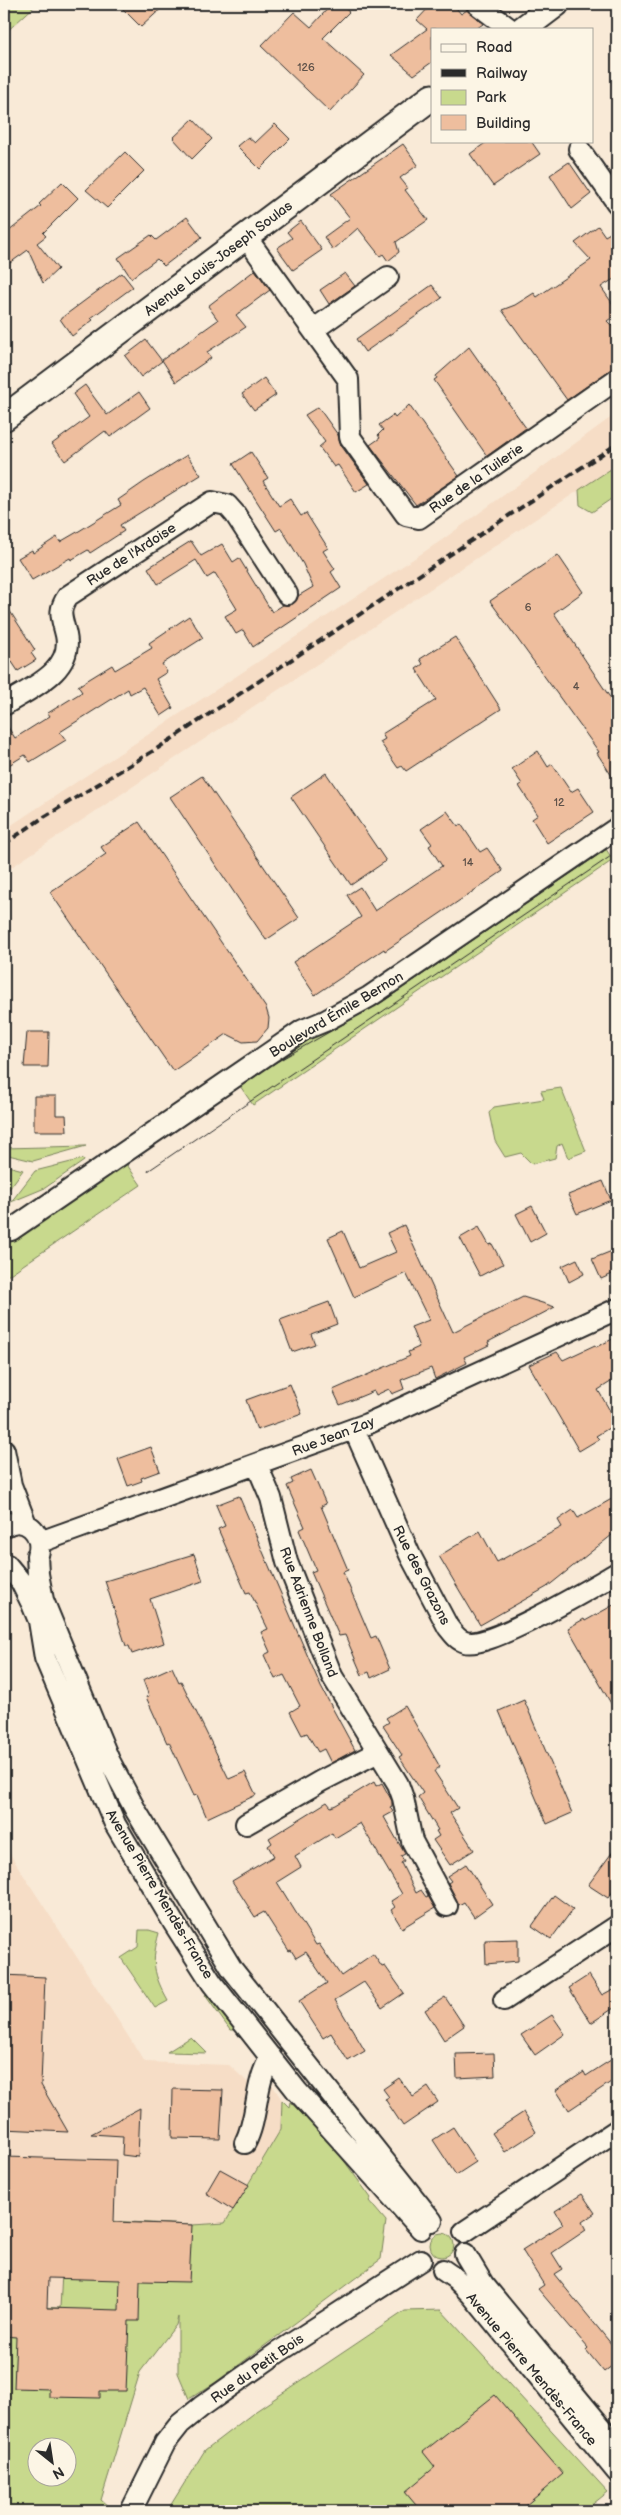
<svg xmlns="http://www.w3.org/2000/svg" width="621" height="2515" viewBox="0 0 621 2515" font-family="'Balsamiq Sans',sans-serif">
<rect width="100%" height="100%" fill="#f9ead7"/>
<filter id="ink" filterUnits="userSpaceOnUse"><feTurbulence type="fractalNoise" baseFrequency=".02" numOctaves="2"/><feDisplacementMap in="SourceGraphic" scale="10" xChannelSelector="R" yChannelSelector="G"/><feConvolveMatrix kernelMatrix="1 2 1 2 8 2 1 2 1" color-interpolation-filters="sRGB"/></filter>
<g filter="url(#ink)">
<path fill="#f6ddc6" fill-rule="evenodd" d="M617 413V465L4 872V830L442 540Z
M4 1845 145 2062 229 2065 253 2087 273 2086 282 2100 281 2129 225 2223 198 2224 176 2325 140 2372 100 2503 4 2511ZM38 2448H68V2478H38Z"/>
<path fill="#c8d98d" stroke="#7a825c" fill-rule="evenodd" d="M4 4H37L4 34Z
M617 465V495L592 512 580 505 579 490Z
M604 846 613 860 253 1105 238 1083 276 1058 366 1008Z
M561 1088 586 1151 568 1158 562 1143 557 1146 555 1158 532 1164 521 1153 505 1157 495 1141 489 1113 494 1107 544 1099 541 1091Z
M86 1146 33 1161 4 1154V1148Z
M83 1159 84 1161 45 1188 11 1202 35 1171Z
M123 1159 141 1185 4 1278V1237Z
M4 1165 23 1170 4 1196Z
M139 1930H149L159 1933C151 1962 153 1974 168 2001L155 2008 121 1958 138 1947Z
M211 1990 237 2028 235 2030H230L205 1995Z
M191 2037 207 2053 167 2052Z
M282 2100 289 2107 290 2102 332 2144 371 2198 369 2201 386 2221 381 2259 216 2382 189 2399 178 2373V2317L176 2325 140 2372 101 2500 109 2507 108 2511H4V2306L60 2308 65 2219 192 2225 225 2223 281 2129ZM38 2448H68V2478H38Z
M430 2245a12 12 0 1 1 24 0a12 12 0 1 1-24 0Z
M441 2310 608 2492 584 2511H167L205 2450 256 2411 405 2311Z"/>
<path fill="#eebe9e" stroke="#2b2b2b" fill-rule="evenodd" d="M118 4H166L141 27Z
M332 4H340L349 12 323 38 364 75 330 112 261 46 294 12 311 27Z
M432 4H453L461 14 467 10 483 24 476 29H432V62L414 75 391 55 427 29 417 20Z
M193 119 212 139 192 159 173 138Z
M275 124 290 139 260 169 237 146 248 137 255 143Z
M488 141H531L540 154 493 186 470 154Z
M403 144 418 165 400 178 408 188 405 190 428 220 396 242 399 252 388 261 383 254 380 256 358 228 333 250 324 237 350 218 331 194Z
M125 152 144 171 107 208 86 190Z
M569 162 591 194 572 209 550 175Z
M62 182 78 198 43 233 46 236 37 243 58 269 43 283 28 250 10 263 4 255V235L41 206 39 204Z
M187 217 202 237 164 266 157 259 131 278 118 258 151 235 156 240Z
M301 221 322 250 293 270 277 248 292 238 287 232Z
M598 226 605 236 617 229V277L601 287 617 310V314L607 321 617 331V365L567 400 502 310 515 305 534 293 537 297 591 260 575 243Z
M255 270 270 290 236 315 246 327 207 352 211 358 176 382 162 360 218 320 208 306Z
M122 273 133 287 91 318 93 320 72 336 60 319Z
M345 273 355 286 329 304 320 290Z
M432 285 442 298 365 352 356 339Z
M146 340 162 361 141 377 125 356Z
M469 347 526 428 487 456 434 380 437 378 436 376Z
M264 378 276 395 254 410 242 394Z
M85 385 107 415 139 392 150 408 110 437 105 431 65 461 52 444 89 417 73 394Z
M409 405 459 476 416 505 370 445 380 438 378 435 383 430 379 425 393 415 395 418Z
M318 407 338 435 340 444 369 484 356 492 338 465 334 467 319 447 325 442 305 415Z
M251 452 268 478 263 481 279 506 290 499 301 516 306 513 328 548 323 551 335 569 331 572 341 588 253 647 243 630 236 634 225 616 237 609 215 573 207 578 196 560 158 584 148 568 191 541 201 556 222 544 233 562 239 558 272 612 283 605 293 604 298 596 313 587 303 564 281 528 276 531 233 464Z
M187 455 201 475 120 525 124 531 90 553 88 550 71 560 70 558 32 580 18 558 32 550 33 553 57 537 60 542 79 531 121 505 118 500 144 482Z
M558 555 583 592 554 613 617 708V784L597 753 599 752 490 601Z
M4 602 35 650 31 653 36 660 18 671 4 650Z
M189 616 203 638 162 664 167 672 156 679 173 708 161 716 143 687 130 694 128 689 60 732 66 740 30 762 25 755 4 768V721L15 738 50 716 48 713 82 692 78 686 112 665 115 670 152 648 149 643Z
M455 637 501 709 406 771 402 766 398 768 380 742 385 739 382 734 436 700 416 669 423 664 420 659Z
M538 751 548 767 552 764 571 792 578 788 594 812 547 843 532 819 538 815 519 786 522 784 512 769Z
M326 773 386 861 351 885 291 797Z
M202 776 299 918 266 940 170 797Z
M447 811 458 826 461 824 480 852 487 848 503 871 385 951 384 949 315 995 293 962 361 917 347 895 360 887 375 911 442 866 429 846 432 844 421 829Z
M139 822 266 1008 269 1018 268 1028 257 1041 243 1042 227 1034 173 1071 50 892 106 854 101 847Z
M27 1032H49L48 1067H24Z
M34 1096H56V1115H66L67 1131H34Z
M603 1181 611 1200 577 1214 568 1195Z
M532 1206 546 1233 530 1242 516 1214Z
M404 1225 453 1332 523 1297 555 1307 488 1342 489 1345 464 1357 467 1363 435 1379 431 1368 401 1380 404 1389 392 1394 389 1389 376 1395 374 1391 340 1405 333 1390 410 1356 408 1352 419 1347 411 1327 429 1320 406 1273 354 1297 328 1238 343 1231 359 1268 396 1252 387 1233Z
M479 1227 489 1245 492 1244 503 1264 480 1276 460 1238Z
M617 1249V1272L601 1279 592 1259Z
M577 1259 584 1274 569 1282 562 1266Z
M329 1302 337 1324 311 1334 315 1344 292 1352 280 1320Z
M617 1337V1378L598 1390 617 1423 596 1436 599 1439 579 1451 529 1365 557 1352 563 1360 595 1345 596 1347Z
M290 1384 302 1414 257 1430 246 1400Z
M151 1447 160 1471 141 1478 142 1481 128 1486 118 1459Z
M311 1470 326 1504 321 1506 348 1570 343 1572 371 1638 376 1636 390 1669 371 1678 369 1672 362 1675 345 1635 339 1636 311 1572 316 1570 299 1530 305 1527 287 1486 293 1483 291 1479Z
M239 1496 321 1687 355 1750 331 1763 324 1749 318 1752 307 1733 302 1735 290 1712 300 1706 284 1675 275 1679 264 1655 270 1652 261 1632 268 1629 250 1592 246 1593 218 1529 225 1526 216 1505Z
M617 1496V1531L547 1587 480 1625 439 1556 480 1531 497 1562 562 1527 558 1520 573 1510 578 1518Z
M194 1554 203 1581 150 1599 164 1643 132 1654 129 1646H126L105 1581Z
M617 1603V1714L568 1628 584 1619 585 1621Z
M172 1667 179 1682 181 1681 229 1779 245 1772 256 1795 207 1818 197 1795 194 1796 169 1742 167 1743 146 1697 149 1696 143 1680Z
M524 1700 572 1813 547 1824 499 1711Z
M405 1706 440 1767 434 1771 458 1808 450 1813 474 1850 450 1865 433 1840 439 1836 436 1831 438 1830 418 1797 423 1793 399 1757 402 1755 383 1726 389 1722 386 1718Z
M374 1782 376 1786 382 1783 392 1801V1806L390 1807 393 1812 384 1817 405 1854 401 1856 404 1861 401 1863 416 1893 421 1890 426 1897 428 1896 435 1908 402 1928 391 1910 395 1907 391 1901 402 1894 360 1823 335 1838 332 1833 295 1856 301 1867 277 1882 316 1945 319 1944 341 1976 373 1954 382 1967 385 1966 404 1993 382 2008 364 1982 335 2000 365 2051 348 2061 331 2033 323 2038 299 2001 327 1983 306 1952 296 1958 291 1950 289 1951 264 1912 255 1917 232 1881 274 1856 268 1846 272 1843 269 1838 327 1802 331 1807 336 1805Z
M617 1846V1886L608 1898 588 1885Z
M466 1864 492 1904 474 1917 464 1902 459 1905 448 1883 451 1881 447 1876Z
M554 1895 573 1909 551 1939 532 1926Z
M518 1939V1961L486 1964 485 1940Z
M4 1975 45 1977 41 2085 68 2132 4 2129Z
M589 1975 602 1995 617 1987V2006L591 2023 569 1988Z
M445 1997 464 2026 444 2040 425 2010Z
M552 2015 565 2034 535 2055 521 2035Z
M494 2053 495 2076 457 2078 456 2054Z
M617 2056V2078L569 2110 556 2090 584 2072 586 2076Z
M399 2078 413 2097 428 2087 438 2102 403 2126 385 2099 389 2097 383 2089Z
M173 2089 223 2090 220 2139 172 2138Z
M140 2108 138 2157 122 2155 123 2136 91 2134Z
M524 2112 536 2132 505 2152 492 2133Z
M453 2127 476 2162 456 2175 433 2140Z
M4 2157 116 2160 114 2222 192 2225 189 2282 140 2281 139 2321H129L126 2391H100V2398L49 2397V2389L14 2388 16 2337 4 2336ZM48 2278 120 2280 119 2310 47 2308Z
M220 2169 249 2185 233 2210 206 2193Z
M582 2194 595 2213 582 2222 586 2230 552 2253 562 2269 554 2274 617 2351V2362L604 2372 586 2350 588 2348 538 2289 544 2285 522 2250 563 2224 555 2211Z
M495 2395 563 2474 519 2511H421L405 2492 435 2467 423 2452Z"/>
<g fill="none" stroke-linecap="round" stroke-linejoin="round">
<defs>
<path id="minor" d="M477 4 510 29
M579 149 617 203
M246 237 348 379 350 437 406 515 419 518 617 379
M313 330 388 277
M4 705C28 689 74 672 66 635 62 617 57 612 68 596L212 502 227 505 235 514 287 594
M4 1231 11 1230 303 1030 325 1021 369 997 617 828
M354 1429 410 1555 448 1627C453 1633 457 1640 465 1642 487 1650 594 1586 617 1573
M4 1450 11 1485 26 1524
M257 1465 271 1498 287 1562 332 1676 398 1784 403 1798 412 1841 447 1906
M4 1527C24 1513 45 1533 38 1555
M40 1542 367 1424 617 1309
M37 1555 38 1574 43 1600 109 1760 136 1811 232 1969 432 2221
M7 1565 21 1582 32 1604 39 1621 45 1658 115 1824 173 1922 212 1983 297 2091 421 2229
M246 1824 321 1781 378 1752
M504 2000 617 1926
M245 2143C259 2116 254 2083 271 2057
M464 2232 617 2130
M465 2254 483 2284 617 2446
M443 2270 456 2279 471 2294 617 2472
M131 2511 165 2443 180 2424 201 2407 277 2353 421 2260"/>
<path id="major" d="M523 29 556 4
M4 418 432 97"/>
</defs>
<use href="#minor" stroke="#2b2b2b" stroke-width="24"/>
<use href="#major" stroke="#2b2b2b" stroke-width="29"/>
<use href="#minor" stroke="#fcf5e5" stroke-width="20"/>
<use href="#major" stroke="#fcf5e5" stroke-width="25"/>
<path stroke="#2b2b2b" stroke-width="1" d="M137 1157 273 1064 382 1002 617 842
M148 1171 617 852"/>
<path stroke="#2b2b2b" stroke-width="4" stroke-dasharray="8 4" stroke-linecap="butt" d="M4 844 44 817 158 748 617 444"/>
</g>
</g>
<g text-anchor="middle" stroke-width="4" stroke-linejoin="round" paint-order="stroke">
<g font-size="11" fill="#5c5048">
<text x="306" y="71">126</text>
<text x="528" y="611">6</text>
<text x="576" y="690">4</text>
<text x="559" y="806">12</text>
<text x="468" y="866">14</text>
</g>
<g font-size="14" fill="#2b2b2b" stroke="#fcf5e5">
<text transform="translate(218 258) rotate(-37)" y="5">Avenue Louis-Joseph Soulas</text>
<text transform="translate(476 478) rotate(-35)" y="5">Rue de la Tuilerie</text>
<text transform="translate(131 554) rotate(-33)" y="5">Rue de l'Ardoise</text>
<text transform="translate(336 1014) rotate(-31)" y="5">Boulevard Émile Bernon</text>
<text transform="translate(333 1436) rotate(-21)" y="5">Rue Jean Zay</text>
<text transform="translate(422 1575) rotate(63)" y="5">Rue des Grazons</text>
<text transform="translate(309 1612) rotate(69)" y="5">Rue Adrienne Bolland</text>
<text transform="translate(160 1894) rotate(59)" y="5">Avenue Pierre Mendès-France</text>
<text transform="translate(257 2368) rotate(-35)" y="5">Rue du Petit Bois</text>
<text transform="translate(532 2369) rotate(50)" y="5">Avenue Pierre Mendès-France</text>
</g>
</g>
<rect width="621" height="2515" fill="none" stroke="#fcf5e5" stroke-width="20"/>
<rect x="10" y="10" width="601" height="2495" fill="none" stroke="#2b2b2b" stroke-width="2" filter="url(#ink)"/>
<rect x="431" y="28" width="162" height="115" fill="#fcf5e5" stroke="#a8a49b"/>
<rect x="441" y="44" width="25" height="8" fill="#fcf5e5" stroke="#a8a49b"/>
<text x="476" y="52" font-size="15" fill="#2b2b2b">Road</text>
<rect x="441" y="69" width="25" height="8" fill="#2b2b2b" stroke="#a8a49b"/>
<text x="476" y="78" font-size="15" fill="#2b2b2b">Railway</text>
<rect x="441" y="90" width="25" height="15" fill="#c8d98d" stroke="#a8a49b"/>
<text x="476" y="102" font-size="15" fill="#2b2b2b">Park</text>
<rect x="441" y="115" width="25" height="15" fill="#eebe9e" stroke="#a8a49b"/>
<text x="476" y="128" font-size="15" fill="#2b2b2b">Building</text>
<g transform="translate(52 2462) rotate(150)"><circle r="24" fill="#fcf5e5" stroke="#a8a49b"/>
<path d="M0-4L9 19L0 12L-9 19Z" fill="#2b2b2b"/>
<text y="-8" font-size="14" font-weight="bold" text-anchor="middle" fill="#2b2b2b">N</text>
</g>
</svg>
